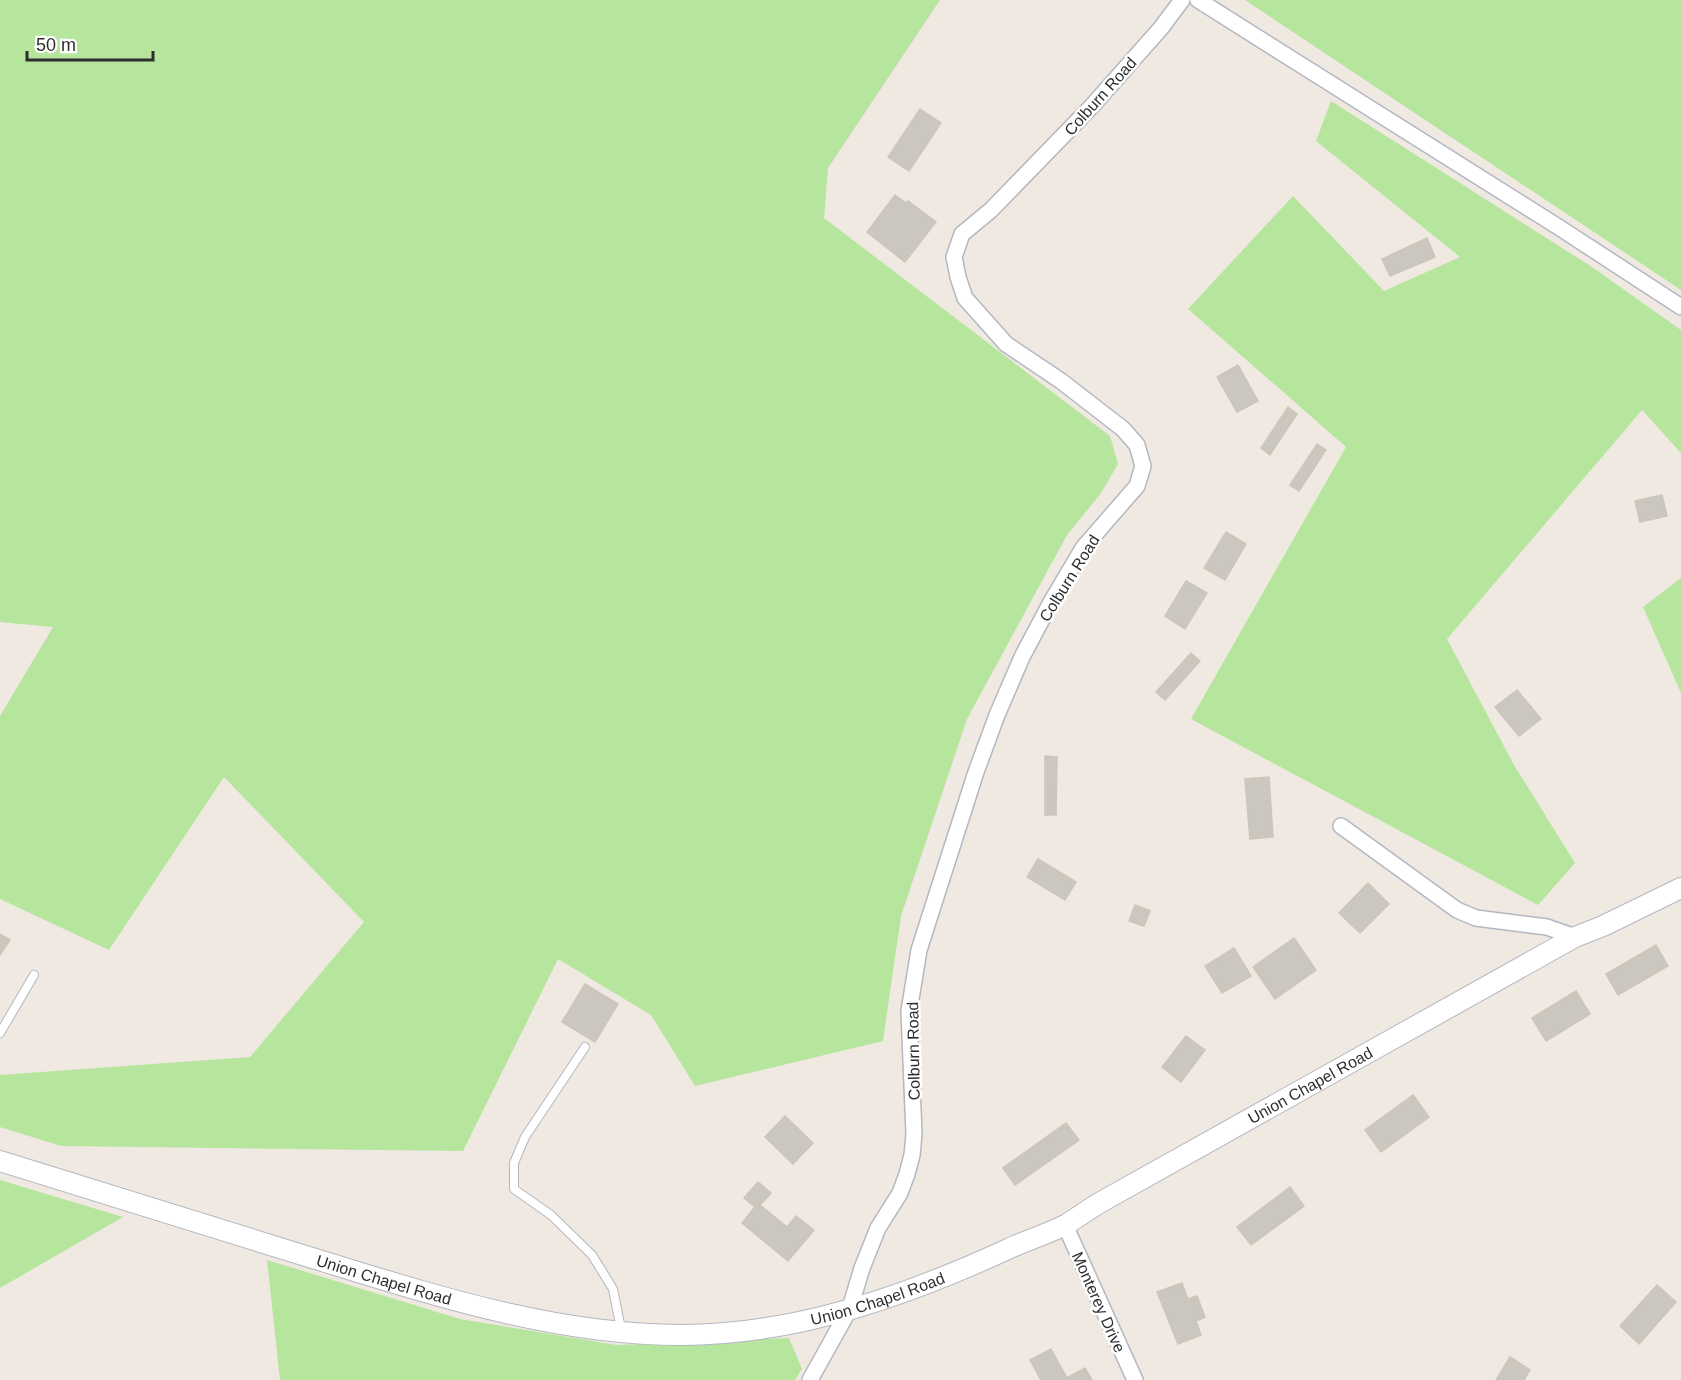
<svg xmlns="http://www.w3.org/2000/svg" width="1681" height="1380" viewBox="0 0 1681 1380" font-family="Helvetica,sans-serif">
<rect width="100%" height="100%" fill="#efe9e1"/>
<path fill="#b6e59e" d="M0 0H940L828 168 824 218 1110 436 1118 464 1101 493 1067 535 967 719 901 916 883 1041 695 1086 651 1015 558 959 463 1151 61 1146 0 1127V1075L250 1057 364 922 224 777 109 950 0 899V716L53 627 0 622Z
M1245 0H1681V290Z
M1331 101 1592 267 1681 330V453L1642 410 1447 639 1514 765 1575 863 1538 905 1191 719 1346 447 1188 309 1293 196 1384 291 1460 257 1316 141Z
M1681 578V693L1643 607Z
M0 1180 123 1217 0 1288Z
M267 1260 460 1319 617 1345 789 1338 802 1369 795 1380H280Z"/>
<path fill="#cbc7bf" stroke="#cbc5ba" stroke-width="1.5" d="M920 109 941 123 909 171 888 157Z
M895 195 906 203 908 201 936 222 905 262 867 232Z
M1427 238 1435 257 1390 276 1382 259Z
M1238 365 1258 401 1237 412 1217 377Z
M1288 407 1297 414 1270 455 1261 448Z
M1317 444 1326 450 1299 491 1290 485Z
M1662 495 1667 516 1640 522 1635 501Z
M1226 532 1246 544 1225 580 1204 568Z
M1186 581 1207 593 1185 629 1165 616Z
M1191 653 1200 661 1165 700 1156 692Z
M1517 690 1541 719 1519 736 1495 707Z
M1045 756 1057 757 1056 815H1045Z
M1269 777 1273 837 1250 839 1245 779Z
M1038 859 1076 882 1065 900 1027 877Z
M1368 883 1389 904 1360 933 1339 913Z
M1135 905 1150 911 1144 926 1129 921Z
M0 934 10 940 0 955Z
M1294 938 1316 970 1275 999 1253 967Z
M1656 945 1668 966 1618 995 1606 974Z
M1234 948 1251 976 1222 993 1205 966Z
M585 984 618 1004 595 1042 562 1022Z
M1576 991 1590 1014 1546 1041 1532 1018Z
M1186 1036 1205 1050 1181 1082 1162 1067Z
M1413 1095 1429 1117 1381 1152 1365 1130Z
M785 1116 813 1143 793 1164 765 1137Z
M1066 1123 1079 1140 1015 1185 1003 1168Z
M758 1182 771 1193 760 1205 787 1227 796 1216 814 1230 788 1261 742 1223 755 1207 744 1198Z
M1290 1187 1304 1206 1251 1245 1237 1227Z
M1182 1283 1188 1299 1197 1296 1205 1317 1196 1321 1201 1335 1178 1344 1157 1292Z
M1657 1285 1676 1302 1639 1344 1620 1326Z
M1051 1349 1067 1378 1085 1368 1092 1380H1041L1030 1360Z
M1510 1357 1530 1370 1524 1380H1496Z"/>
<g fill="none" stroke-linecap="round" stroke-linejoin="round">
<defs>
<path id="service" d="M0 1033 34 975
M585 1047 525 1137 514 1163V1189L551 1215 592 1255 613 1289 621 1329"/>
<path id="minor" d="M1198 0 1560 228 1681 307
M1341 826 1457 910 1476 918 1547 927 1575 937
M1065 1225 1135 1380
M810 1380 850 1308 862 1268 878 1228 900 1193 907 1174 912 1155 914 1134 909 1011 919 950 976 772 997 715 1022 657 1051 602 1083 548 1137 486 1143 466 1137 445 1123 429 1061 381 1006 344 965 298 958 277 954 257 962 234 991 210 1092 106 1161 28 1182 0"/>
<g id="tertiary">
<path id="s1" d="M0 1161C103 1193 206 1225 309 1257 430 1294 553 1335 681 1335 795 1335 906 1296 1008 1249 1027 1240 1048 1234 1067 1224 1078 1217 1089 1209 1101 1202L1575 937 1603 926 1681 888"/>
</g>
</defs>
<use href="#service" stroke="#b4b7c1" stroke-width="10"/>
<use href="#minor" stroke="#b4b7c1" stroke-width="18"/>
<use href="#tertiary" stroke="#b4b7c1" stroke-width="22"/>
<use href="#service" stroke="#fff" stroke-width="8"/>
<use href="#minor" stroke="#fff" stroke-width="15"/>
<use href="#tertiary" stroke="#fff" stroke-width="20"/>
</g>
<g text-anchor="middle" stroke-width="5" stroke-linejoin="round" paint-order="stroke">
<g font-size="16" fill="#2e2e2e" stroke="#fff">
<text transform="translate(1100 96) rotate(-48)" y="6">Colburn Road</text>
<text transform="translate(1069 578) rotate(-58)" y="6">Colburn Road</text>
<text transform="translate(913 1051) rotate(-91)" y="6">Colburn Road</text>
<text dy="6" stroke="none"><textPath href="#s1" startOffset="1390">Union Chapel Road</textPath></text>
<text dy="6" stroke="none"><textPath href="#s1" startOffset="402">Union Chapel Road</textPath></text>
<text dy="6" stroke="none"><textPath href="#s1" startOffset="906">Union Chapel Road</textPath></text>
<text transform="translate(1099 1302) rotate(66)" y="6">Monterey Drive</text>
</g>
</g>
<path d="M27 51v9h126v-9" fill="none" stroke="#2e2e2e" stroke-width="3"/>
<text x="36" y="51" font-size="18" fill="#2e2e2e" stroke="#ffffff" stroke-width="4.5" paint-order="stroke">50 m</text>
</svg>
